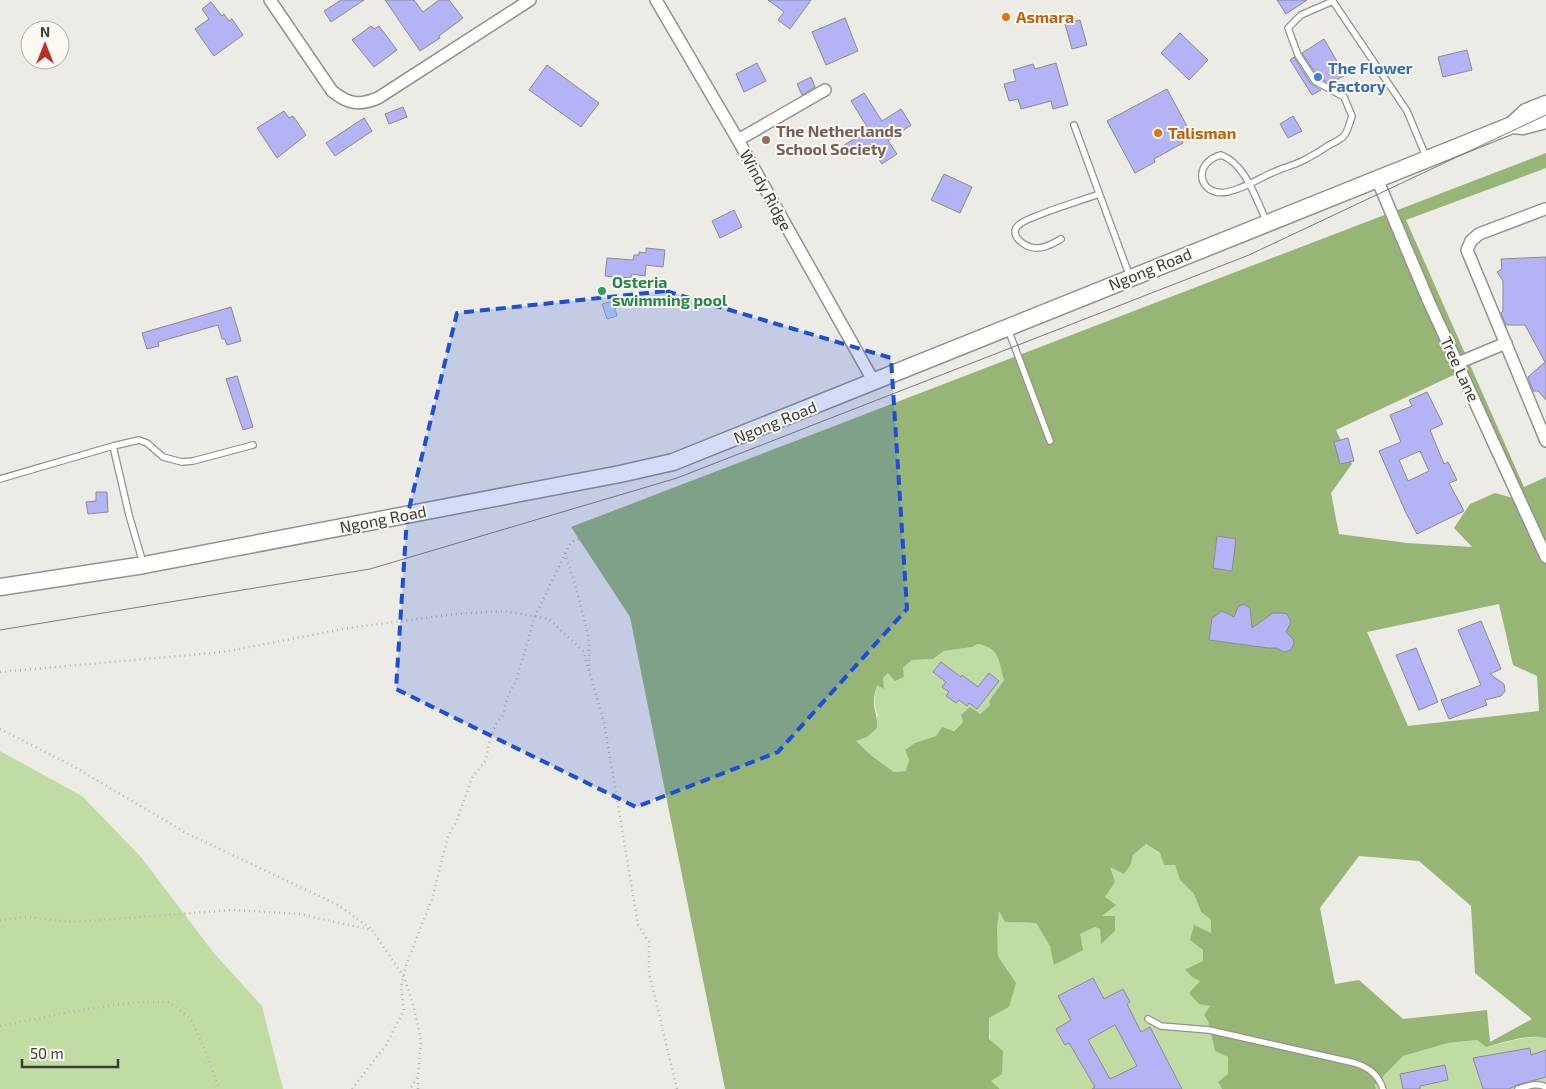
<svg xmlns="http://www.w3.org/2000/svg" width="1546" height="1089" viewBox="0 0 1546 1089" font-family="'Exo 2',sans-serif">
<rect width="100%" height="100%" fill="#edebe5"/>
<path fill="#c0dca3" d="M978 644C1001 649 998 660 1004 680L989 701 990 705C980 715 975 715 964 722 959 724 957 729 952 731 935 738 920 739 905 750L909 760 907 771 894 772 872 756 856 741 867 737 878 715C873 704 874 696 877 684L884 688 882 678 888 673 903 668 912 660 933 659 944 651 972 647Z
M0 751 82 796 141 857 213 952 262 1006 283 1089H0Z
M1146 844 1175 865 1180 880 1194 894 1201 912 1211 920V934L1203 950V961L1185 968 1201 981 1189 993 1210 1006 1204 1015 1208 1021 1215 1051 1228 1057V1074L1218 1082 1222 1089H1000L991 1081 989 1018 1009 1007 1008 970 998 956 997 929 999 910 1005 922 1036 923 1050 946 1055 965 1080 934 1095 927 1100 929 1101 944 1102 916 1109 866 1131 864 1133 855Z
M1541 1036 1546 1038V1089H1376L1375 1085 1403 1056 1448 1043 1477 1040 1486 1047 1519 1039Z"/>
<path fill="#97b675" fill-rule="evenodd" d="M1546 153V168L1406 220 1524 487 1546 477V1038C1530 1033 1502 1043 1486 1047L1477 1040 1448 1043 1403 1056 1375 1085 1376 1089H1222L1218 1082 1228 1074V1057L1215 1051 1208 1021 1204 1015 1210 1006 1199 1004 1189 993 1200 981 1192 977 1185 969 1203 961V950L1190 940 1194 925 1211 933V920L1201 912 1194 894 1180 880 1175 865H1164L1160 853 1146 844 1133 855 1131 864 1124 874 1110 867 1115 882 1105 897 1116 905 1102 916H1115V931L1101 944 1100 929 1095 927 1080 934 1083 950 1054 965 1050 946 1036 923 1005 922 999 911 997 929 998 956 1016 983 1009 1007 989 1018V1039L1003 1051 1002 1074 991 1081 1000 1089H725L630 617 571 527ZM1458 373 1524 501 1495 493 1470 504 1454 528 1472 547 1407 543 1339 534 1331 493 1352 464 1336 430ZM1499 604 1513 665 1537 676 1539 711 1408 726 1367 632ZM978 644C1001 649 998 660 1004 680L989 701 990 705 980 714 970 707 961 715 963 722 954 731 942 727 936 736 915 743 905 750 909 760 906 771 894 772 872 756 856 741 867 737 877 728C877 717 876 716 874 706 873 699 875 692 877 685L884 689 883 678 888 673 895 681 904 677 903 668 912 660 933 659 944 651 972 647ZM1359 856 1419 861 1471 906 1475 973 1532 1019 1490 1042 1487 1010 1403 1019 1359 980 1335 984 1320 908Z"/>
<path fill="#bdd4f8" stroke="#96a6be" d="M613 301 617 316 607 319 602 304Z"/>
<path fill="#b3b3f6" stroke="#8a8b90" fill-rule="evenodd" d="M341 0H364L331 22 324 11Z
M385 0H414L423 12 439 0H449L463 18 439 36 440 38 420 51Z
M768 0H811L790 29 778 20 784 12Z
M1277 0H1307L1286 14Z
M211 2 222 16 224 14 229 21 232 19 243 35 214 56 195 29 209 19 202 9Z
M845 18 858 51 826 65 812 32Z
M1080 20 1087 45 1072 49 1065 24Z
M371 26 374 29 379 26 397 50 374 67 352 40Z
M1180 33 1208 60 1189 80 1161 53Z
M1324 39 1345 75 1330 84 1318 77 1302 53Z
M1467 50 1472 70 1443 77 1438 57Z
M1294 57 1311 84 1321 90 1312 95 1290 60Z
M757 63 766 81 744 92 736 74Z
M1056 63 1068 105 1053 109 1051 101 1021 109 1018 99 1009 101 1004 84 1016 81 1013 70 1033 64 1035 69Z
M547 65 599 103 581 127 529 90Z
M811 77 815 87 802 95 797 84Z
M1167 89 1189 130 1179 135 1183 143 1154 159 1155 162 1135 173 1107 121Z
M864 93 882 121 901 109 911 125 888 141 897 154 882 164 873 151 869 154 866 149 852 157 844 145 869 130 851 101Z
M403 107 407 117 389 124 385 114Z
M284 111 289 118 293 116 306 135 277 158 257 128Z
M1293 116 1302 131 1288 138 1280 124Z
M364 118 372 131 335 156 326 143Z
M944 174 972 187 960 213 931 200Z
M734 210 742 227 720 238 712 221Z
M646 248 665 250 663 267 646 265 645 276 632 274 631 278 605 276 607 258 633 260 634 255H639V252L646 253Z
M1546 257V400L1538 391H1533L1528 377 1545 362 1525 325H1506L1501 313 1503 311V281L1497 272 1502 269 1501 259Z
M231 307 241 341 227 345 225 339H222L218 325 158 342 159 346 147 349 142 333Z
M237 376 253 427 243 430 226 379Z
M1427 392 1443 424 1430 430 1444 464 1448 462 1457 480 1449 483 1464 511 1417 534 1406 513 1379 451 1401 442 1390 415 1412 406 1409 400ZM1420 451 1429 471 1408 481 1399 460Z
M1348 438 1354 461 1340 464 1334 442Z
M96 492H107L108 512 88 514 86 502 96 501Z
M1217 536 1236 539 1232 571 1213 568Z
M1244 604 1250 608 1252 628 1273 613H1283L1287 614 1291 622 1286 632 1293 639 1294 643 1291 650 1284 652 1277 648H1268L1209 640 1212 618 1222 611 1234 617 1238 607Z
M1481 621 1501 669 1490 674 1504 684 1505 691 1501 696 1485 700 1487 705 1449 719 1441 700 1481 685 1458 630Z
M1416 648 1438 702 1419 710 1396 655Z
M941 662 961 677 962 675 978 687 989 673 999 681 977 709 969 703 967 706 959 700 956 703 946 696 949 692 942 687 946 682 933 672Z
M1093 978 1104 999 1123 989 1130 1002 1127 1004 1141 1032 1150 1027 1182 1089H1092L1095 1087 1069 1043 1065 1045 1056 1029 1071 1020 1058 996ZM1115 1025 1137 1066 1110 1079 1088 1040Z
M1530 1048 1531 1055 1546 1050V1077L1517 1085 1509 1089H1483L1473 1058Z
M1445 1065 1448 1080 1420 1086V1089H1403L1400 1074Z"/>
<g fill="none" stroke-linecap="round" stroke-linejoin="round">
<defs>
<path id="service" d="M1332 0 1407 111 1427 159
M1074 125 1130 277
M1267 222C1256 200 1246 164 1221 155 1197 161 1196 187 1216 192 1232 196 1259 178 1274 172 1284 167 1296 165 1306 159 1314 155 1322 150 1329 145 1334 143 1339 140 1343 137 1347 133 1350 123 1352 116L1344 97 1315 81 1298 55 1288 28 1301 15 1333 1
M1061 239C1054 243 1044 249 1036 248 1025 248 1006 234 1020 224 1024 221 1029 219 1034 217 1055 208 1077 202 1099 194
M1008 329 1050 441
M113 446 139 440 147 443 163 457 182 462 193 461 253 445
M0 479 113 446 129 515 143 563
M1148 1019 1161 1026 1209 1030 1355 1063C1369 1068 1378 1074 1383 1089
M1518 1089C1528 1086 1537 1082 1546 1087"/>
<path id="minor" d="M270 0 332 91C348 104 359 106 378 98L530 0
M656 0 738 140 874 382
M738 140 825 90
M1377 179 1429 302 1546 557
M1545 209 1479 234 1471 241 1467 250 1546 441
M1458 363 1506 343"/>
<path id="secondary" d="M1512 125 1523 126 1546 120
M0 587 144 565 620 474 673 462 1512 125 1526 112 1546 104"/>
</defs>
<use href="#service" stroke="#93928c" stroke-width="8"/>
<use href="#minor" stroke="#93928c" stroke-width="14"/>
<use href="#secondary" stroke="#93928c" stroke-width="19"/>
<path stroke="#b4b2ad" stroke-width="2.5" stroke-dasharray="1 4" stroke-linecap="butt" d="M565 553 575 584 589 638V668
M0 672 223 652 349 628 455 614 504 611 549 619 583 651 604 722 638 925 649 942V973L677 1089
M0 729 73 766 186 833 338 905 371 929
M0 920 29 917 72 922 234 910 299 914 372 930 404 977 414 1008 421 1040 418 1076 410 1089
M0 1026 75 1011 136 1002H169L191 1019 207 1055 219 1089
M418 1078V1089
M352 1089 386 1045 404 1010 401 987 406 965 432 899 448 836 457 820 472 778 486 760 489 743 496 724 503 715 507 698 516 681 535 616 571 542 582 538"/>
<use href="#service" stroke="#fff" stroke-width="5.5"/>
<use href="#minor" stroke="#fff" stroke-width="11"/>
<use href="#secondary" stroke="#fff" stroke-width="16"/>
<path stroke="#7d7c78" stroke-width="1" d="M0 630 370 569 677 478 1249 255 1546 115"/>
</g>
<path fill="#1d4ed8" fill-opacity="0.2" stroke="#1d4ed8" stroke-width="4" stroke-dasharray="10 6" stroke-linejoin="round" d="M666 291 891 358 907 609 778 752 636 807 396 689 407 517 457 313Z"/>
<g fill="#e8710a" stroke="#faf9f2" stroke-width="2">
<circle cx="1006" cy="17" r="5"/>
<circle cx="1158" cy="133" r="5"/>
</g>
<circle fill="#3f7fe0" stroke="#faf9f2" stroke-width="2" cx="1318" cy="77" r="5"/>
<circle fill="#8d6e63" stroke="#faf9f2" stroke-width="2" cx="766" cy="140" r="5"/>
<circle fill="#2e9e5b" stroke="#faf9f2" stroke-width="2" cx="602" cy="291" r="5"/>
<g text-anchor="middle" stroke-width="4" stroke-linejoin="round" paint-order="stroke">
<g font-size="16" font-weight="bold" fill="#c56008" stroke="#faf9f2" text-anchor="start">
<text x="1016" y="23">Asmara</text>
<text x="1168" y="139">Talisman</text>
</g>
<g font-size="16" font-weight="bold" fill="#366cbe" stroke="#faf9f2" text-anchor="start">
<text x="1328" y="74">The Flower<tspan x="1328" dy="18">Factory</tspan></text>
</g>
<g font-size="16" font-weight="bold" fill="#785e54" stroke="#faf9f2" text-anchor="start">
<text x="776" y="137">The Netherlands<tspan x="776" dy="18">School Society</tspan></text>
</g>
<g font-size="16" fill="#3b3b38" stroke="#faf9f2">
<text transform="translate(766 190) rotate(61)" y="6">Windy Ridge</text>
<text transform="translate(1150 269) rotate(-22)" y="6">Ngong Road</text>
<text transform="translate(1460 369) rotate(65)" y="6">Tree Lane</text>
<text transform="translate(775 422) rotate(-22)" y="6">Ngong Road</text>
<text transform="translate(383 519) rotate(-11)" y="6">Ngong Road</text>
</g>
<g font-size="16" font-weight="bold" fill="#27864d" stroke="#faf9f2" text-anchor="start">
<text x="612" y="288">Osteria<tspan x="612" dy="18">swimming pool</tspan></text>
</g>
</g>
<g transform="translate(45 45)"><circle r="24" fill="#faf9f2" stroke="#aeada8"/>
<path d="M0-4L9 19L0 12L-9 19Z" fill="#bc2d28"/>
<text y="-8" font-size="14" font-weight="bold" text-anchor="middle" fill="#3b3b38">N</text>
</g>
<path d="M22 1059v8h96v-8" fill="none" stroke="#3b3b38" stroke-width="2.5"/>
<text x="30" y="1059" font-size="15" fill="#3b3b38" stroke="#faf9f2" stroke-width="4" paint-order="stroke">50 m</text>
</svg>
